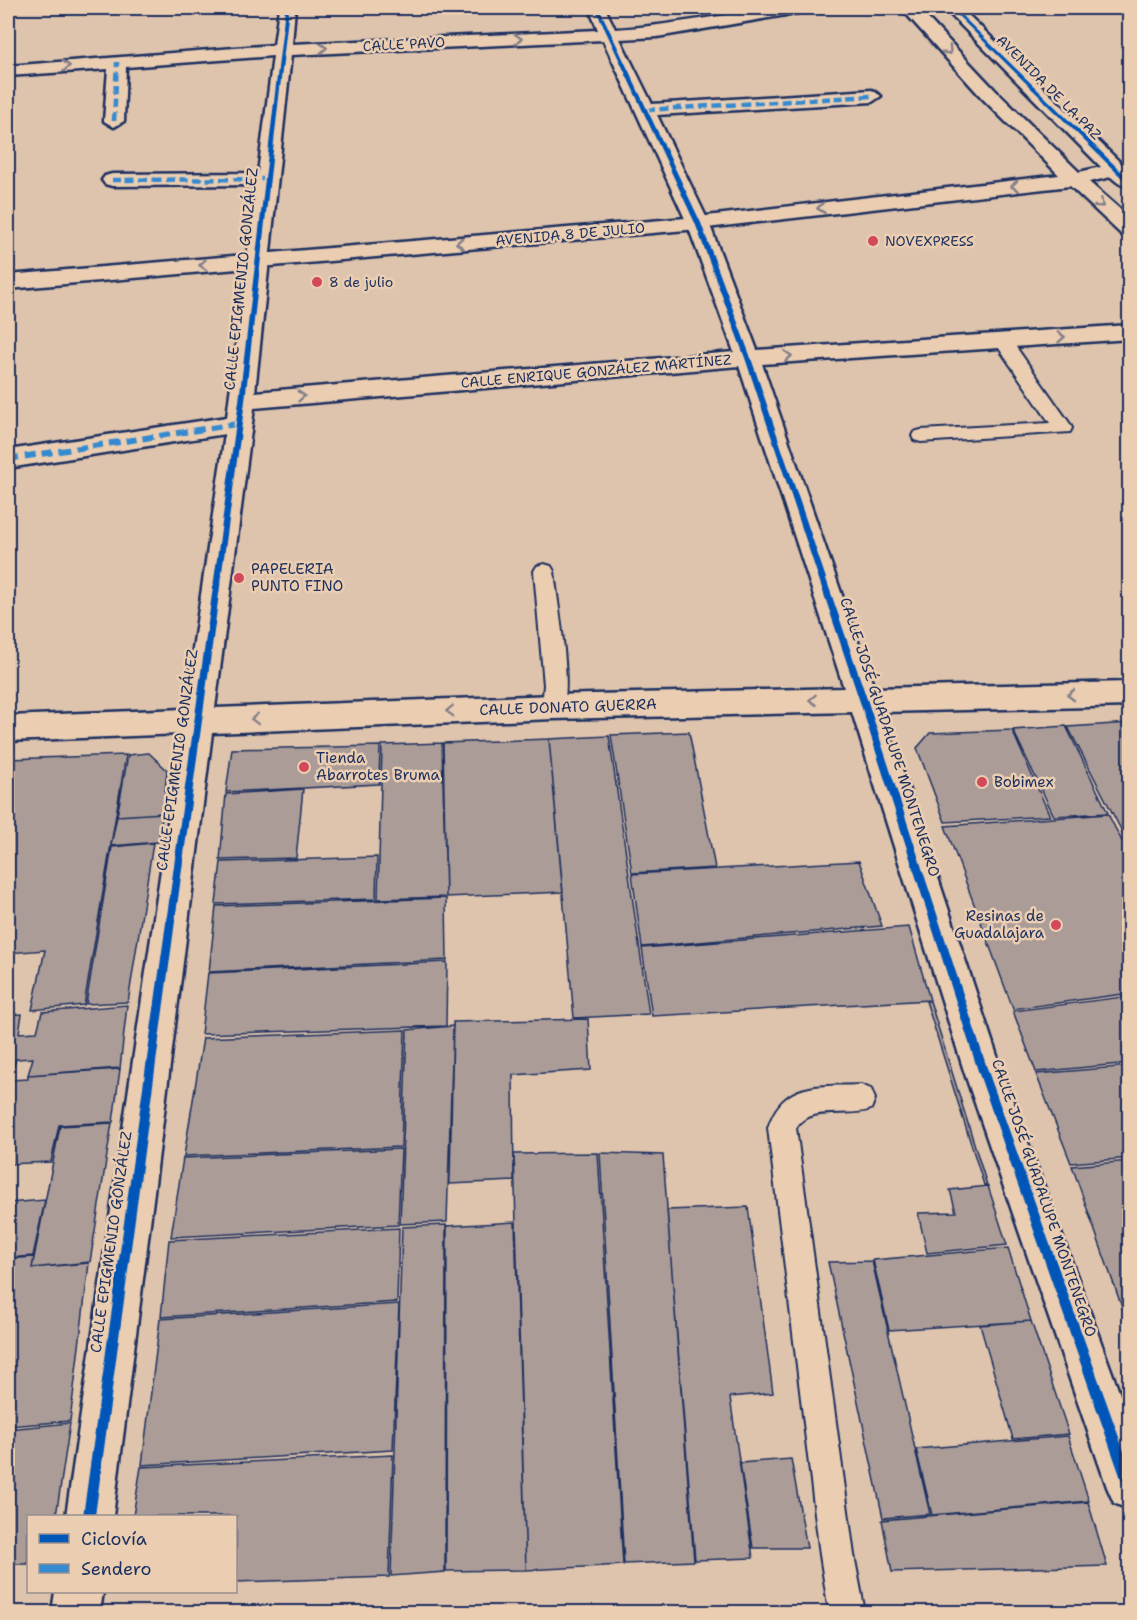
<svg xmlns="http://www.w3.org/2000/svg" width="1137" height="1620" viewBox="0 0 1137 1620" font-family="'Shantell Sans',sans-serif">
<rect width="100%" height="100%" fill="#dec4ad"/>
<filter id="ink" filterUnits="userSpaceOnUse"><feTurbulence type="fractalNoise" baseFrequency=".0167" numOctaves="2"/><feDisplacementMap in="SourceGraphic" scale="12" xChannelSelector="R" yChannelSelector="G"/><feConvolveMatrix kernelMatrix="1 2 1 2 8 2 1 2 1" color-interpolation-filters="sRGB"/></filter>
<g filter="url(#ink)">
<path fill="#ab9c98" stroke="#1b2f5e" stroke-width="1.5" d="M1130 723V847L1068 727Z
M1066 726 1108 813 1054 816 1013 730Z
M1012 730 1050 816 945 822 917 748 930 733Z
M689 732 715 868 632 873 611 735Z
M609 736 649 1014 574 1018 549 739Z
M549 739 563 892 446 897 443 743Z
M442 743 446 897 378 899 382 745Z
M380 746 379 784 226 792 232 749Z
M149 753 167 770 163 813 117 816 128 755Z
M126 755 84 1005 32 1010 45 950 8 953V759Z
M303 789 296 858 220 860 226 794Z
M163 813 158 842 111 846 117 816Z
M1108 814 1130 857V993L1013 1009 945 826Z
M153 843 128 1002 86 1004 112 847Z
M377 857 376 899 216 904 221 862Z
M859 861 882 926 642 947 632 874Z
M446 898 447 960 209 972 216 906Z
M909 927 930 1000 652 1016 642 948Z
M447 962 446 1026 201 1034 208 973Z
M1130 996V1063L1036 1072 1013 1011Z
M926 1001H930L987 1185H984Z
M127 1005 120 1068 28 1075 33 1058 16 1059 11 1076H8V1015L22 1014 19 1033 37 1032 42 1012Z
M588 1019 591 1070 513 1075 514 1181 450 1184 453 1022Z
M453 1026 447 1222 400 1224 407 1030Z
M405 1030 401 1147 184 1156 203 1038Z
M1130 1066V1158L1071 1163 1036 1074Z
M120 1069 113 1122 59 1125 51 1162 8 1164V1077H11L10 1080 28 1079V1075Z
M112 1123 90 1262 32 1268 60 1126Z
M401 1149 398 1225 171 1237 183 1158Z
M598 1153 623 1565 526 1570 514 1154Z
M600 1153 663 1155 694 1561 624 1564Z
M1130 1161V1330L1072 1166Z
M988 1186 1007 1245 927 1253 918 1213 956 1212 950 1190Z
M45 1200 33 1256 8 1258V1203Z
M748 1207 773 1393 730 1397 753 1558 695 1560 667 1210Z
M515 1222 526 1570 446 1571 447 1226Z
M446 1225 445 1572 391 1576 402 1227Z
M399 1228 397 1302 161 1317 169 1240Z
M1008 1248 1031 1321 889 1330 873 1260Z
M34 1257 32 1268 89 1263 70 1421 8 1426V1259Z
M872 1261 930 1514 883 1518 828 1262Z
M399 1304 393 1450 142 1465 160 1319Z
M1031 1321 1069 1434 1013 1439 980 1325Z
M70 1423 56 1516H28V1564H8V1429Z
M1068 1436 1089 1501 932 1515 916 1449Z
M393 1455 389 1577 236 1582V1516H133L141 1467Z
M791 1459 807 1548H753L740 1463Z
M1088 1502 1107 1566 892 1572 882 1520Z"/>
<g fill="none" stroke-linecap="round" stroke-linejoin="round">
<defs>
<path id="lane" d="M1003 336 1009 337 1070 424 1072 428 1070 432 921 442 914 440 912 436 914 432 921 430 1050 423 994 341Z
M544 564 551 566 554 571C557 602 574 689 561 713L553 716 545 713 542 707 544 685 534 571 537 566Z
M861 1085 871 1089 875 1099 871 1109C850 1118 809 1104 796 1128L854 1555 865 1612H829L820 1555 768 1128C783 1080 819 1087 861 1085Z"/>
<path id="street" d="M279 8H295L292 44 598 30 589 8H605L615 29C680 26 742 8 806 8L804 12 798 13 657 37 620 39 652 104 872 90 881 96 872 102 657 115 709 223 757 350 1130 325V339L762 364 874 688 1130 682V706L883 712 1003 1074 1130 1422V1510L1114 1503 1107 1487 965 1074 852 712 553 719 212 733 113 1516H66L181 734 8 741V716L184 709 225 434 8 468V450L227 417 256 185 112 186 105 184 102 180 105 176 112 174 258 173 273 56 126 67 124 121 114 127 104 121 108 69 8 76V66L274 45ZM603 40 687 223 734 352 255 392 291 55ZM739 366 844 688 553 695 215 708 254 408Z
M55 1592H103L100 1612H52Z"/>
<path id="secondary" d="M901 8H918L995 90 1079 172 1101 167 944 8H961L1130 172V185C1121 187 1117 182 1111 177L1089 182 1130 218V236L1122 235 1070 186 698 229 8 289V275L698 217 1059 175 982 98Z"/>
</defs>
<use href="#lane" stroke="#1b2f5e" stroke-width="4"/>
<use href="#street" stroke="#1b2f5e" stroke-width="5"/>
<use href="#secondary" stroke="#1b2f5e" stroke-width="5"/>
<use href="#lane" fill="#ebceb2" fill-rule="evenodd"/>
<use href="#street" fill="#ebceb2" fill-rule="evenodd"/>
<use href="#secondary" fill="#ebceb2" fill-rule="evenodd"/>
<path stroke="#368acf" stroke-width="4.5" stroke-dasharray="9 4.5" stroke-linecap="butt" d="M646 110 872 96
M114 121 117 62
M112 180 267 179"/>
<path stroke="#368acf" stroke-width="6" stroke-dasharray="11 6" stroke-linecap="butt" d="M8 459 237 424"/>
<defs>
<path id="cycleway" d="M285 8H289L245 401 95 1516H83L239 401Z
M595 8H599L701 223 751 358 867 699 989 1074 1130 1468V1493L1126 1491 1124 1487 979 1074 859 699 745 358 695 223Z
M950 8H954L1130 180V186Z"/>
</defs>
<use href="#cycleway" stroke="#ebceb2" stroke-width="4"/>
<use href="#cycleway" fill="#0057b8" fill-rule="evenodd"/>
</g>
<defs><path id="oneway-chevron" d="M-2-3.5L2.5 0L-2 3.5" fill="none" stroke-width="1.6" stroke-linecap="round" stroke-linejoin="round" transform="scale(1.5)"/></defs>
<g stroke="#837e88">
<use href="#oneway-chevron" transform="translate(518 39) rotate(-3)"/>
<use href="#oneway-chevron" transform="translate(323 48) rotate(-3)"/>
<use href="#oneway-chevron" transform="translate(948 51) rotate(48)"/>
<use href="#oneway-chevron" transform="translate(66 66) rotate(-4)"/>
<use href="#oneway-chevron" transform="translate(1015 186) rotate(173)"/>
<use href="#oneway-chevron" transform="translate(1100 204) rotate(42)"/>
<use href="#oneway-chevron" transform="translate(821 208) rotate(173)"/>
<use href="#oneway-chevron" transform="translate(460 243) rotate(175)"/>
<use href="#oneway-chevron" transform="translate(203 265) rotate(175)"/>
<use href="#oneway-chevron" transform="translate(1061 337) rotate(-4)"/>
<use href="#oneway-chevron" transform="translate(788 356) rotate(-4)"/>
<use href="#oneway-chevron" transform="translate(301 396) rotate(-5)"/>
<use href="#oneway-chevron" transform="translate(1071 695) rotate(179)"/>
<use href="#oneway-chevron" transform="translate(813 700) rotate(178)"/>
<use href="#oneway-chevron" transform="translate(450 711) rotate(178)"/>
<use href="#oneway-chevron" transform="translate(255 719) rotate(178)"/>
</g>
</g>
<g fill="#d1495b" stroke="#ebceb2" stroke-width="2">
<circle cx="873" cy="241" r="6"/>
<circle cx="317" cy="282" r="6"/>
<circle cx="239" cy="578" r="6"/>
<circle cx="304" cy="767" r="6"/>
<circle cx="982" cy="782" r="6"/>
<circle cx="1056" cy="925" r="6"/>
</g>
<g text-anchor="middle" stroke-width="5" stroke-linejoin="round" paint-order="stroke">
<g font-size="14" fill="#1b2f5e" stroke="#ebceb2">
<text transform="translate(404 44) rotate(-3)" y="5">CALLE PAVO</text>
<text transform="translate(1049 87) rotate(45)" y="5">AVENIDA DE LA PAZ</text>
<text transform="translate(570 234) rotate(-5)" y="5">AVENIDA 8 DE JULIO</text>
<text transform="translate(596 371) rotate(-5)" y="5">CALLE ENRIQUE GONZÁLEZ MARTÍNEZ</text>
</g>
<g font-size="14" fill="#1b2f5e" stroke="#ebceb2" text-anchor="start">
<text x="885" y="246">NOVEXPRESS</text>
<text x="329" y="287">8 de julio</text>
</g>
<g font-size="15" fill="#1b2f5e" stroke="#ebceb2">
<text transform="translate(241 279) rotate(-84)" y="5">CALLE EPIGMENIO GONZÁLEZ</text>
<text transform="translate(568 707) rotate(-2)" y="5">CALLE DONATO GUERRA</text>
<text transform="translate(890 737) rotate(72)" y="5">CALLE JOSÉ GUADALUPE MONTENEGRO</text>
<text transform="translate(177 760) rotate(-82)" y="5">CALLE EPIGMENIO GONZÁLEZ</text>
<text transform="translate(1044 1198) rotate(71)" y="5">CALLE JOSÉ GUADALUPE MONTENEGRO</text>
<text transform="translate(111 1242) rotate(-82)" y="5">CALLE EPIGMENIO GONZÁLEZ</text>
</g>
<g font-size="15" fill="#1b2f5e" stroke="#ebceb2" text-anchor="start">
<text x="251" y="574">PAPELERIA<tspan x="251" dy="17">PUNTO FINO</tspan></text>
<text x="316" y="763">Tienda<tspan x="316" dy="17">Abarrotes Bruma</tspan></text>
<text x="994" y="787">Bobimex</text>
<text x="1044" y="921" text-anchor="end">Resinas de<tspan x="1044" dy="17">Guadalajara</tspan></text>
</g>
</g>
<rect width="1137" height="1620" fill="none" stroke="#ebceb2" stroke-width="30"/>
<rect x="15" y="15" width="1107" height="1590" fill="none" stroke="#1b2f5e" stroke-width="2" filter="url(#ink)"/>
<rect x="27" y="1515" width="210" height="78" fill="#ebceb2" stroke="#988e90" stroke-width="1.5"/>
<rect x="39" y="1534" width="30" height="9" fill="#0057b8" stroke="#988e90" stroke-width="1.5"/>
<text x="81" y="1545" font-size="18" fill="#1b2f5e">Ciclovía</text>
<rect x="39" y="1564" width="30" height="9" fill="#368acf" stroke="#988e90" stroke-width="1.5"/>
<text x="81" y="1575" font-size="18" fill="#1b2f5e">Sendero</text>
</svg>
